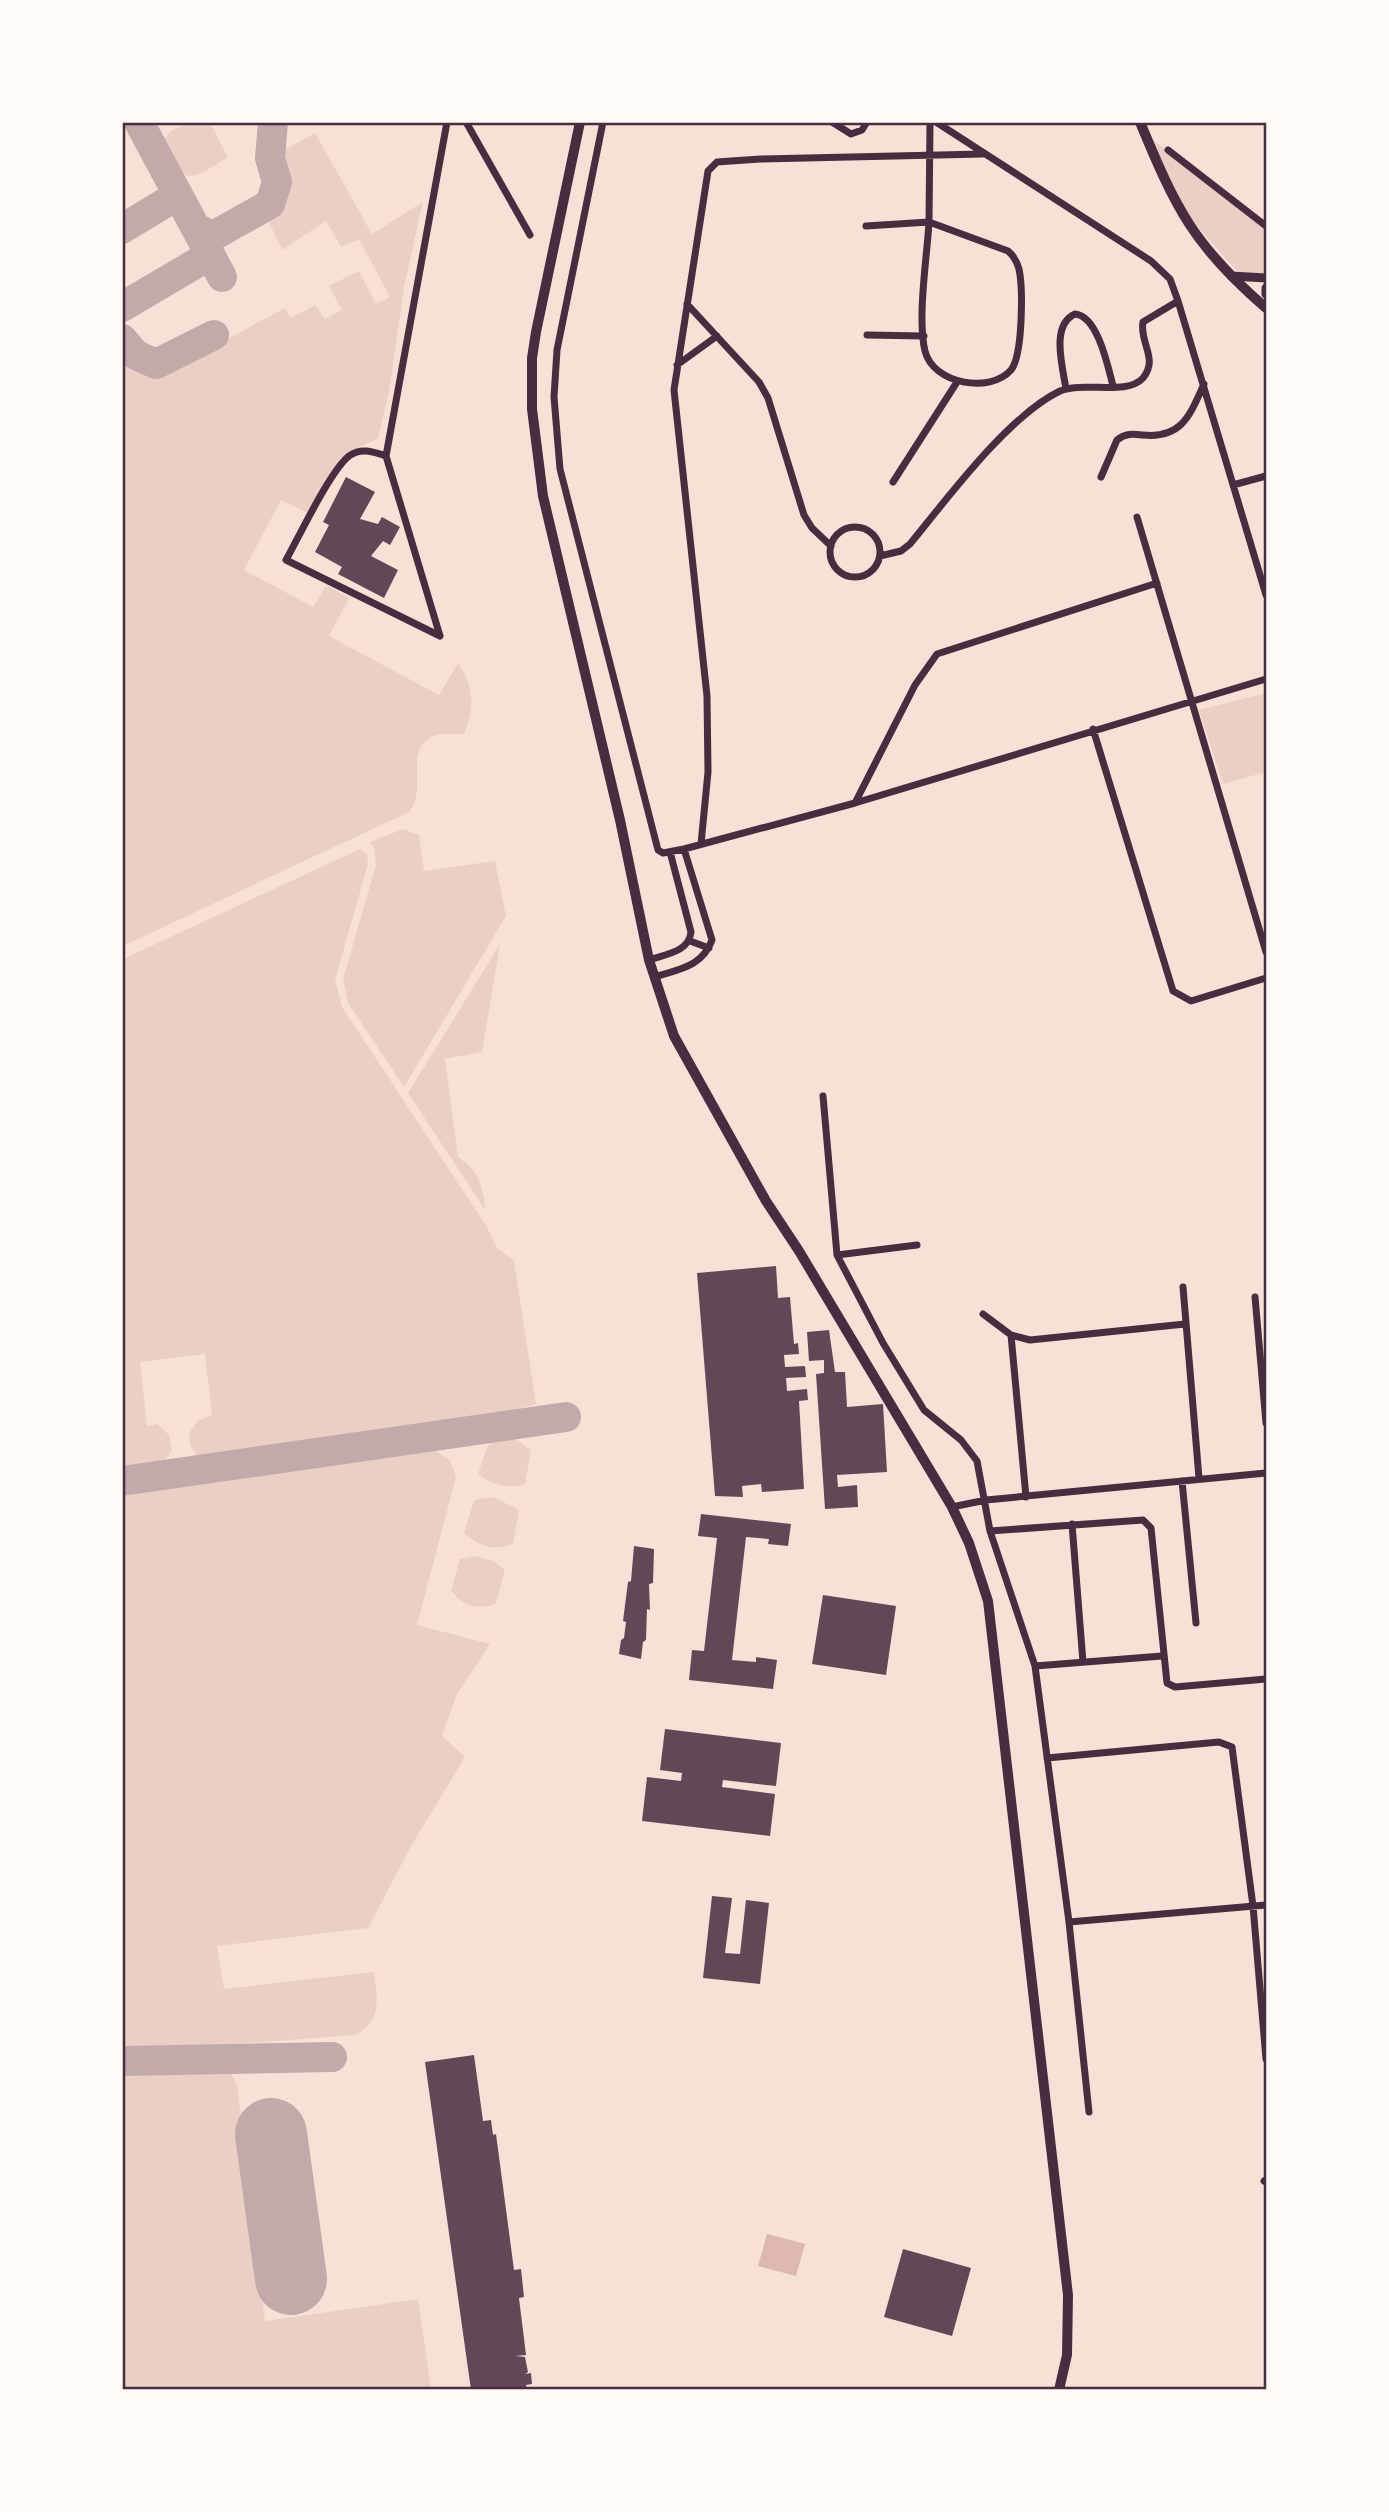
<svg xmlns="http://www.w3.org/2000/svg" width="1389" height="2512" viewBox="0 0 1389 2512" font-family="Ubuntu,sans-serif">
<rect width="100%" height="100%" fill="#f7e1d7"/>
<path fill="#ebcfc5" d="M189 123H210L228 157C207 169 186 190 171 161 167 154 164 148 164 139L171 131Z
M315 133 372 234 423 202 404 287 389 392 378 438 341 457 310 514 281 500 244 570 313 607 326 585 349 598 329 636 439 695 458 663C474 685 475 709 464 734 455 735 444 732 436 735 401 748 429 788 409 812L123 946 122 353C130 362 139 368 150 369 174 372 259 321 285 308L291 318 315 305 325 319 342 310 329 286 359 271 376 304 390 297 359 239 341 247 326 221 282 250 268 220C288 196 295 183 277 154Z
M1153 140 1266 228V279L1237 271 1204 234 1171 193Z
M1266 693V772L1223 784 1199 710Z
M403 829 419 835 424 871 495 861 506 916 404 1087 348 1003 343 979 376 865 374 848 370 842Z
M360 849 367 854 368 864 335 980 342 1007 487 1227 497 1248 514 1261 536 1404 472 1420 199 1458 190 1445 189 1433 199 1420 212 1415 205 1354 140 1362 147 1426 157 1424 169 1435 172 1450 163 1463 123 1468V959Z
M500 944 482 1052 445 1059 458 1157C480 1171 482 1186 486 1211L408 1093Z
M498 1438 517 1440 531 1450 525 1484C506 1489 494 1486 478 1474L487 1447Z
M432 1449 450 1460 456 1477 417 1625 490 1644 457 1694 442 1736 465 1757 410 1848 368 1928 217 1946 224 1989 374 1972C377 2000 383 2018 356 2035L232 2044 123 2048V1496Z
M493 1497 519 1510 513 1544C493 1551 480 1547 464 1533L474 1500Z
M475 1556 493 1561 505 1570 496 1604C476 1610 465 1607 451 1591L460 1559Z
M222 2067 231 2074 237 2085 265 2321 418 2299 431 2389H123V2072Z"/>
<path fill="#dcb8b0" d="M767 2234 805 2244 796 2276 758 2266Z"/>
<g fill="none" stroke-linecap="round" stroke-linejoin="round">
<path stroke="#c3aaaa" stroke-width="30" d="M139 122 222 277
M196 228 213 236 270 204 277 182 270 158 273 122
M122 229 178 195
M122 307 210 255
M122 339 136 355 156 364 214 335
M122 1481 566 1417
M122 2061 332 2057"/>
<path stroke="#c3aaaa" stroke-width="72" d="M271 2134 291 2279"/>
</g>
<path fill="#644757" d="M346 477 375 492 360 519 378 524 382 517 400 527 390 545 383 541 371 556 398 570 384 598 338 574 342 567 315 552 329 525 323 522Z
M776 1266 778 1298 790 1297 794 1344 798 1343 799 1354 784 1355 785 1367 805 1366 806 1377 786 1378 787 1391 807 1389 808 1400 799 1401 804 1489 762 1492 761 1484 742 1486 743 1497 715 1496 697 1273Z
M829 1330 835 1372H845L847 1407 883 1404 887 1472 837 1475 838 1487 857 1485 858 1507 825 1509 816 1374 824 1373V1360L809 1361 807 1332Z
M701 1514 791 1524 788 1546 768 1544 769 1539 746 1537 732 1660 756 1662V1657L777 1660 773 1689 689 1680 692 1650 704 1651 717 1538 698 1536Z
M634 1546 654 1549 653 1583 649 1584 650 1610 647 1609 646 1640 643 1642 641 1659 619 1654 621 1640 624 1638 626 1622 623 1621 628 1582 631 1581Z
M823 1595 896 1606 886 1675 812 1664Z
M665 1729 781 1743 776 1786 723 1780 722 1787 775 1794 770 1836 642 1821 647 1777 681 1781 682 1773 660 1770Z
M712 1896 732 1898 725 1953 740 1954 746 1900 769 1903 760 1984 703 1978Z
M474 2055 483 2121 491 2120 493 2135 496 2134 514 2270 521 2269 524 2297 519 2298 526 2355 516 2356 525 2357 528 2372 525 2374 531 2373 532 2384 526 2385 527 2390H471L425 2062Z
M903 2249 971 2268 952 2336 884 2317Z"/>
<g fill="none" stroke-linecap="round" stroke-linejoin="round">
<path stroke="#4a2c40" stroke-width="7" d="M466 122 530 235
M603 122 557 350 554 397 560 469 658 850 663 853 684 849 855 803 1266 679
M832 122 851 134 862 130 867 122
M936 122 1151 261 1170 279 1178 301 1266 595
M1168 150 1266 226
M929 222 1008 251C1014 256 1017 262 1019 269 1023 288 1023 355 1011 370 990 394 933 384 925 351 917 318 927 258 929 222Z
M866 226 929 222 930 122
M687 304 759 382 768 398 804 515 812 528 831 546
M867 335 924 336
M677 365 717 336
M1066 389C1063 368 1050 325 1075 314 1098 316 1108 367 1113 386
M386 456C374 452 361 447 349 456 330 471 299 537 286 560L440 636
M1101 477 1117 440C1126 433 1133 434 1143 435 1182 439 1190 415 1204 384
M893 482 957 382
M1233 485 1266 476
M1137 517 1266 952
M830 552a25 25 0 1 1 50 0a25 25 0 1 1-50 0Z
M880 556 901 551 910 544C947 499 1008 416 1060 391 1083 381 1127 396 1143 378 1159 359 1139 342 1143 322L1178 301
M440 636 386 456 447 122
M1093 729 1173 991 1191 1001 1266 978
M855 803 915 685 937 654 1157 583
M701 844 708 772 707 696 674 390 708 171 717 162 760 159 983 154
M690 941 709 948
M649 960C666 954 689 952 691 932L670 852
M655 977C679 969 702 967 712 940L684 849
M823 1096 837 1255 883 1343 924 1410 961 1440 977 1461 990 1531 1035 1666 1069 1922 1089 2112
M837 1255 917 1245
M1183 1287 1199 1478
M1255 1297 1266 1423
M983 1314 1011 1335 1030 1340 1185 1324
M1011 1335 1026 1497
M1182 1481 1196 1623
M952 1507 986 1500 1266 1473
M1072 1524 1083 1662
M990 1531 1143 1520 1151 1528 1167 1683 1175 1687 1266 1679
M1035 1666 1162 1656
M1047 1758 1219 1742 1232 1747 1253 1906 1266 2059
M1069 1922 1266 1905
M1264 2181 1266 2182"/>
<path stroke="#4a2c40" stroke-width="9" d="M1231 276 1266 278
M1266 288V294"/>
<path stroke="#4a2c40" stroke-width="10" d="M580 122 536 332 532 358V409L543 496 620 820 649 960 674 1036 766 1201 799 1251 952 1507 969 1543 988 1601 1068 2295 1067 2355 1059 2390"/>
<path stroke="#4a2c40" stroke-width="10" d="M1140 122C1176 209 1194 246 1266 308"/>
</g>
<rect width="1389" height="2512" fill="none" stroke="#fffaf5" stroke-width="248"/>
<rect x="124" y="124" width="1141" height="2264" fill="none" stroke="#4a2c40" stroke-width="2.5"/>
</svg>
